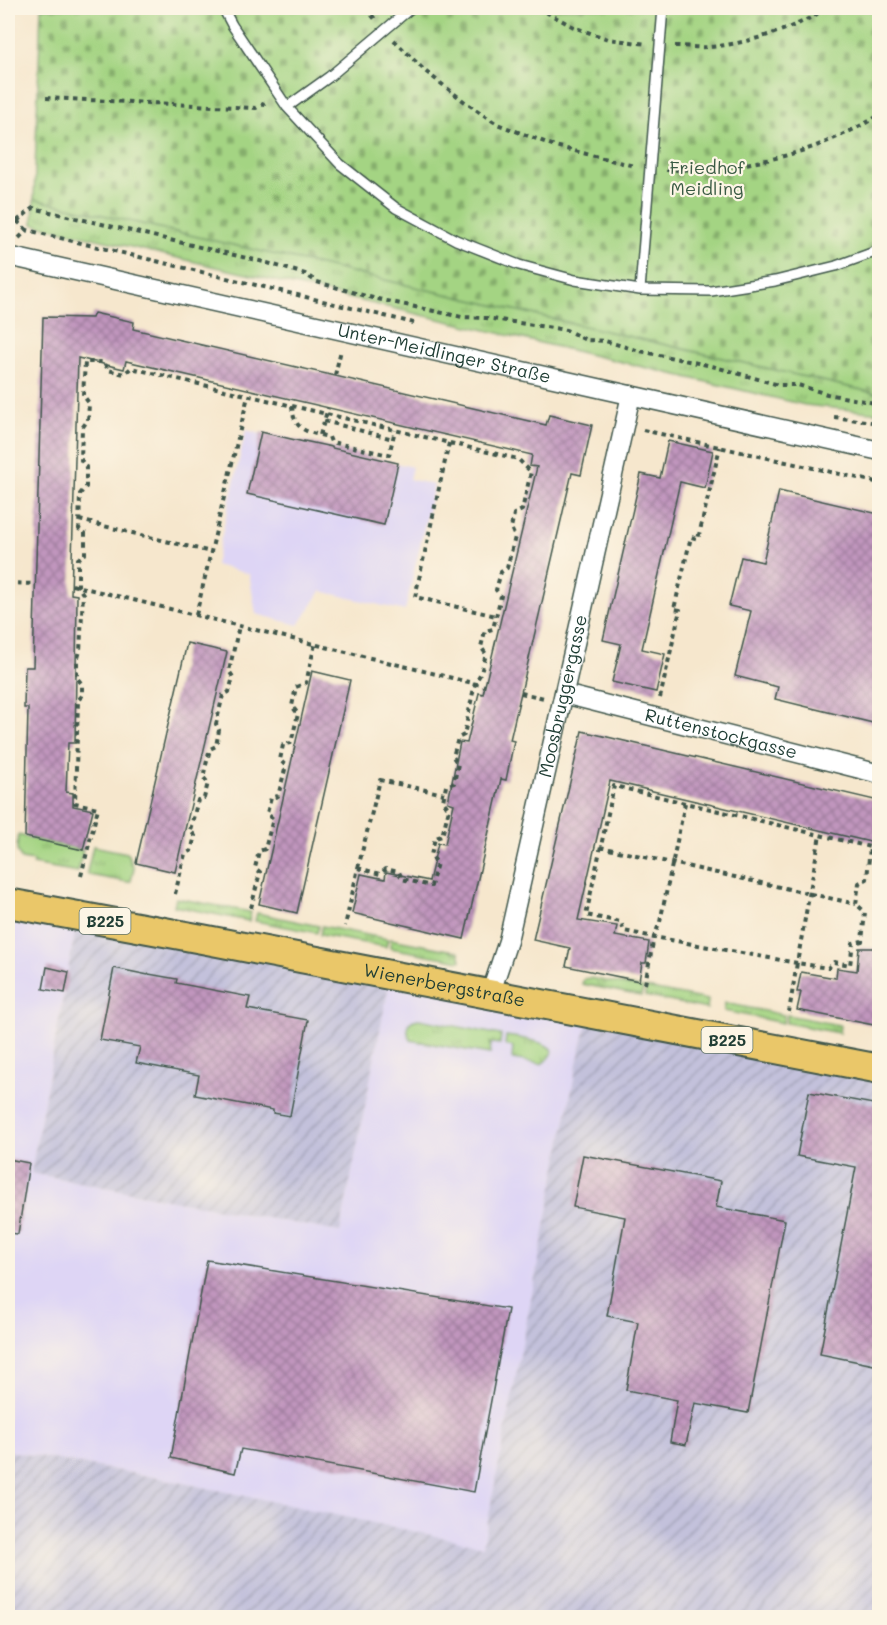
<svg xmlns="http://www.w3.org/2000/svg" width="887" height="1625" viewBox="0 0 887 1625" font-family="Mali,sans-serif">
<defs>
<pattern id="industrial-furrows" width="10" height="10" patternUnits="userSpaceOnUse" patternTransform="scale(1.5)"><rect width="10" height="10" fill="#c3c1db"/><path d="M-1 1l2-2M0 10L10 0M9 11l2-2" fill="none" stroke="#9e9eb2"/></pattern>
<pattern id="grass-tufts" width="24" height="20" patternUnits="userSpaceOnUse" patternTransform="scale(1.5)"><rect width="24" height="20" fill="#a4d483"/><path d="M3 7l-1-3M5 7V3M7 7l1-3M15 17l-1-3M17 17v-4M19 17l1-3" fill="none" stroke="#85ad6c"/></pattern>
<pattern id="cemetery-stones" width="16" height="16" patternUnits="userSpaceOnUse" patternTransform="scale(1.5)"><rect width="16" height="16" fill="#a4d483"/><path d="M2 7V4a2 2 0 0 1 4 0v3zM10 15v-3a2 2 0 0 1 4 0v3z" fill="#85ad6c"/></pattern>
<pattern id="building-cross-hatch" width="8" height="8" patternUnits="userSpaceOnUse" patternTransform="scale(1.5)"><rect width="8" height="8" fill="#c196be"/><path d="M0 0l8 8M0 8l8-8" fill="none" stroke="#9c7c9b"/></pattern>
</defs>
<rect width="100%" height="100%" fill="#fcf5e5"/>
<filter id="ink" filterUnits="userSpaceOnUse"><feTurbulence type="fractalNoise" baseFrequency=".0167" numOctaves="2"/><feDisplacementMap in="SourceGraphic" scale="12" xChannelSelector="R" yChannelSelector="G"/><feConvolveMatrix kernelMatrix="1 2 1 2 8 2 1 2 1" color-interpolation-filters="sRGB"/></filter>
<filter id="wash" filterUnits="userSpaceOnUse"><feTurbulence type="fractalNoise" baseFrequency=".008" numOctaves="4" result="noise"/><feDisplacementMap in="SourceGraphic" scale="24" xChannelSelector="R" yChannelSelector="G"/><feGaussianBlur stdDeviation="1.35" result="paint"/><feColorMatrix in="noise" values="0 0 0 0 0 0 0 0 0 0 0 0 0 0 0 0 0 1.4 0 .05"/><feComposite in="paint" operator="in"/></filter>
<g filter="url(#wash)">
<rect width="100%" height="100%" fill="#f6e7cd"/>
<path fill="#ded5f5" d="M246 430 260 434 261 432 304 442V441L412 467 409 479 434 485 405 611 321 591 299 625 256 614 249 574 215 565Z
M8 903 78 916 31 1173 340 1232 390 979 588 1020 577 1063 483 1547 164 1479 8 1451Z"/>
<path fill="url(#industrial-furrows)" d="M78 916 390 979 340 1232 31 1173Z
M588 1020 879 1075V1617H8V1451L164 1479 483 1546 577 1063Z"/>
<path fill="url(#grass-tufts)" stroke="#62885c" stroke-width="1.5" d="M34 199 879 394V413L805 405 33 224Z
M18 835 83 850 78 872 33 864V861L21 859 17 850Z
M93 846 127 853 134 868 131 881 128 882 89 875 87 872Z
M176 898 251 912 249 921 174 906Z
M257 913 319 926 317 933 255 921Z
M322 926 388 939 386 947 320 935Z
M391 939 459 952 461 960 460 961 390 948Z
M590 978 643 988 641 996 582 984 584 979Z
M646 988 708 1000 707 1009 645 996Z
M725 1003 784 1015 783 1023 724 1011Z
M787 1015 840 1025 839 1033 786 1023Z
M419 1019 501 1035 500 1044 491 1043 490 1054 410 1040C406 1029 406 1020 419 1019Z
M506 1036C519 1038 576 1044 541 1064L512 1059 513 1047 505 1045Z"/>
<path fill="url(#cemetery-stones)" stroke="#62885c" stroke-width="1.5" d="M41 8H879V394L34 199Z"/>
<g id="blocks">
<path fill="url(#building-cross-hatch)" d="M94 313 134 322 133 329 546 425 549 415 592 425 581 475 572 473 510 740 514 741 506 780 501 779 464 939 352 913 361 874 385 879 386 872 429 881 438 843 445 844 454 804 448 802 460 742 467 743 479 693 483 694 537 467 530 466 532 455 126 361 124 369 78 358 71 594 77 595 75 743H68L66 792 73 793V806L93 810 83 850 25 837 28 708H24L25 667H33L43 317 92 318Z
M261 432 304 442V441L332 447V448L398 463 384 525 247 494Z
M668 441 713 451 705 488 680 482 642 649 665 654 656 692 612 682 621 644 603 640 641 474 660 478Z
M779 491 879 514V711L877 724 775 699 778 687 735 676 751 611 729 606 741 557 763 562Z
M187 643 227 652 175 872 136 863Z
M312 671 350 680 297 913 259 904Z
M582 731 879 801V844L610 781 578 920 617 926 615 936 649 942 646 963H642L639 981 566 966 570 948 533 940Z
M859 948H879V1008L877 1007 874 1025 797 1010 801 992H797L801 972 836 978 837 968 857 971Z
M47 967 69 972 65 993 43 989Z
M114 968 148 975 149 974 177 979 176 983 250 997 247 1009 308 1020 290 1116 273 1113V1110L195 1095 199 1075 136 1063 140 1047 100 1040Z
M809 1092 879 1105V1366L820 1354 856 1167 797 1156Z
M583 1155 721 1181 716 1207 785 1220 748 1413 695 1403 686 1445 670 1442 677 1400 626 1390 638 1322 607 1316 625 1217 573 1207Z
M8 1159 29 1163 18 1234 8 1233Z
M207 1260 508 1309 474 1492 241 1449 235 1473 171 1458Z"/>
</g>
</g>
<g filter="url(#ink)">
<use href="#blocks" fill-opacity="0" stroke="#3f564b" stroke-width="1.5"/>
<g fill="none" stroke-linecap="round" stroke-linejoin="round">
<defs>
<path id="service" d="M223 8 232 25 287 107 340 164 396 208 456 240 519 265 575 280 640 290 711 291 775 281 836 266 880 250
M878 8 880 9
M287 107 329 77 411 8
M640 290 663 8"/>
<g id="minor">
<path id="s1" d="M8 256 880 451"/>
<path id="s2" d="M564 694 880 774"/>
<path id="s3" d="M490 995 508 941 631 395"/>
</g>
<g id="primary">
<path id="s4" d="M8 903 202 939 880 1069"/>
</g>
</defs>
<use href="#service" stroke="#3f564b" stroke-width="12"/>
<use href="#minor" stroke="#3f564b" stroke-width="21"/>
<use href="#primary" stroke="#3f564b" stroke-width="32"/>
<path stroke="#3f564b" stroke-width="4" stroke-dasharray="4.5 4.5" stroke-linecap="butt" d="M366 8 375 19
M538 8 576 28 608 39 647 44
M394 40 425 71 465 102 497 124 555 146 634 166
M675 46C686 46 697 48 708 47 743 45 797 29 826 8
M46 98 256 108 265 103
M666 170C717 170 773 163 821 144 841 136 861 126 880 115
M8 220 17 221 27 230
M17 221 33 208 264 262 305 274 317 282 373 298 462 317 486 318 566 330 586 340 605 341 640 351 712 366 779 385H798L827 394 880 404
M19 238 27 230 418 324
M335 375 341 350
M292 406C294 432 308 432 329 437L331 442 389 455 395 430
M834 417 880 423
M324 421 393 439
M643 430 880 483
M320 435 328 408
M449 443 415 597 496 616
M79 520 211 552
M8 583 35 584
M72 585 485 686
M196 615 248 396
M521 693 544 698
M660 698 680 610 674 609 691 537 698 539 720 447
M685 803 660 922 654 937 797 963 820 835
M600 847 856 904
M358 868 380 780 444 794
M81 876 98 808 75 803 78 700 82 696V684L77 678V661L80 651 83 594 78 586V559L85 554V533L79 529 80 494 86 487V467L81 460 82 428 88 420 89 403 83 395 85 362H104L108 370 124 374 131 368 518 459 531 472 522 510 514 514 511 528 515 537 507 568 501 572 496 590 501 596 493 629 485 631 481 647 486 654 481 673 475 683 464 735 458 738 453 757 458 764 454 783 446 786 443 801 449 809 442 836 435 838 431 855 437 863 431 886 402 879 399 872 386 869 380 874 358 868 345 926
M175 894 185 854 191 851 195 836 190 830 198 800 204 798 208 783 203 777 210 749 216 746 219 730 216 724 223 695 229 692 233 677 229 671 239 626
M251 908 260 872 255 868 259 851 265 849 273 819 267 813 271 798 278 796 286 766 280 760 283 745 291 743 298 714 292 706 296 687 306 683 315 644
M645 984 654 937 624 931 621 922 586 915 614 786 870 847 867 879 859 883 856 904 865 912 862 941 853 943 850 965 834 962 828 968 797 963 789 1012"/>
<use href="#service" stroke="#fff" stroke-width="9"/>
<use href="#minor" stroke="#fff" stroke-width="18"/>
<use href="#primary" stroke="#eac769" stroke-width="28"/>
</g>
</g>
<g text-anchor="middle" stroke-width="4.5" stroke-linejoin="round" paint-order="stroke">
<g fill="#fcf5e5" stroke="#617469" stroke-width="1.5">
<rect x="79.5" y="908" width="51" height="26" rx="4.5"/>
<rect x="701.5" y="1027" width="51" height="26" rx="4.5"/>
</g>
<g font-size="16" font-weight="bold" fill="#1f3d34">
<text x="105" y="927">B225</text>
<text x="727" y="1046">B225</text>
</g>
<g font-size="18" fill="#3a5b44" stroke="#fcf5e5">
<text x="707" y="174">Friedhof<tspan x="707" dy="21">Meidling</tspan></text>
</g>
<g font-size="18" fill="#1f3d34" stroke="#fcf5e5">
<text dy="6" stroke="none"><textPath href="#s1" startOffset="447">Unter-Meidlinger Straße</textPath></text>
<text dy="6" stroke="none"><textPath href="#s3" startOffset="308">Moosbruggergasse</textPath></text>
<text dy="6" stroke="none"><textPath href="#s2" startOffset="162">Ruttenstockgasse</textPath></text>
<text dy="6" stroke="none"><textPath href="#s4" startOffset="444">Wienerbergstraße</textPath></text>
</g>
</g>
<rect width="887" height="1625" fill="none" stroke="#fcf5e5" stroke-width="30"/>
</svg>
